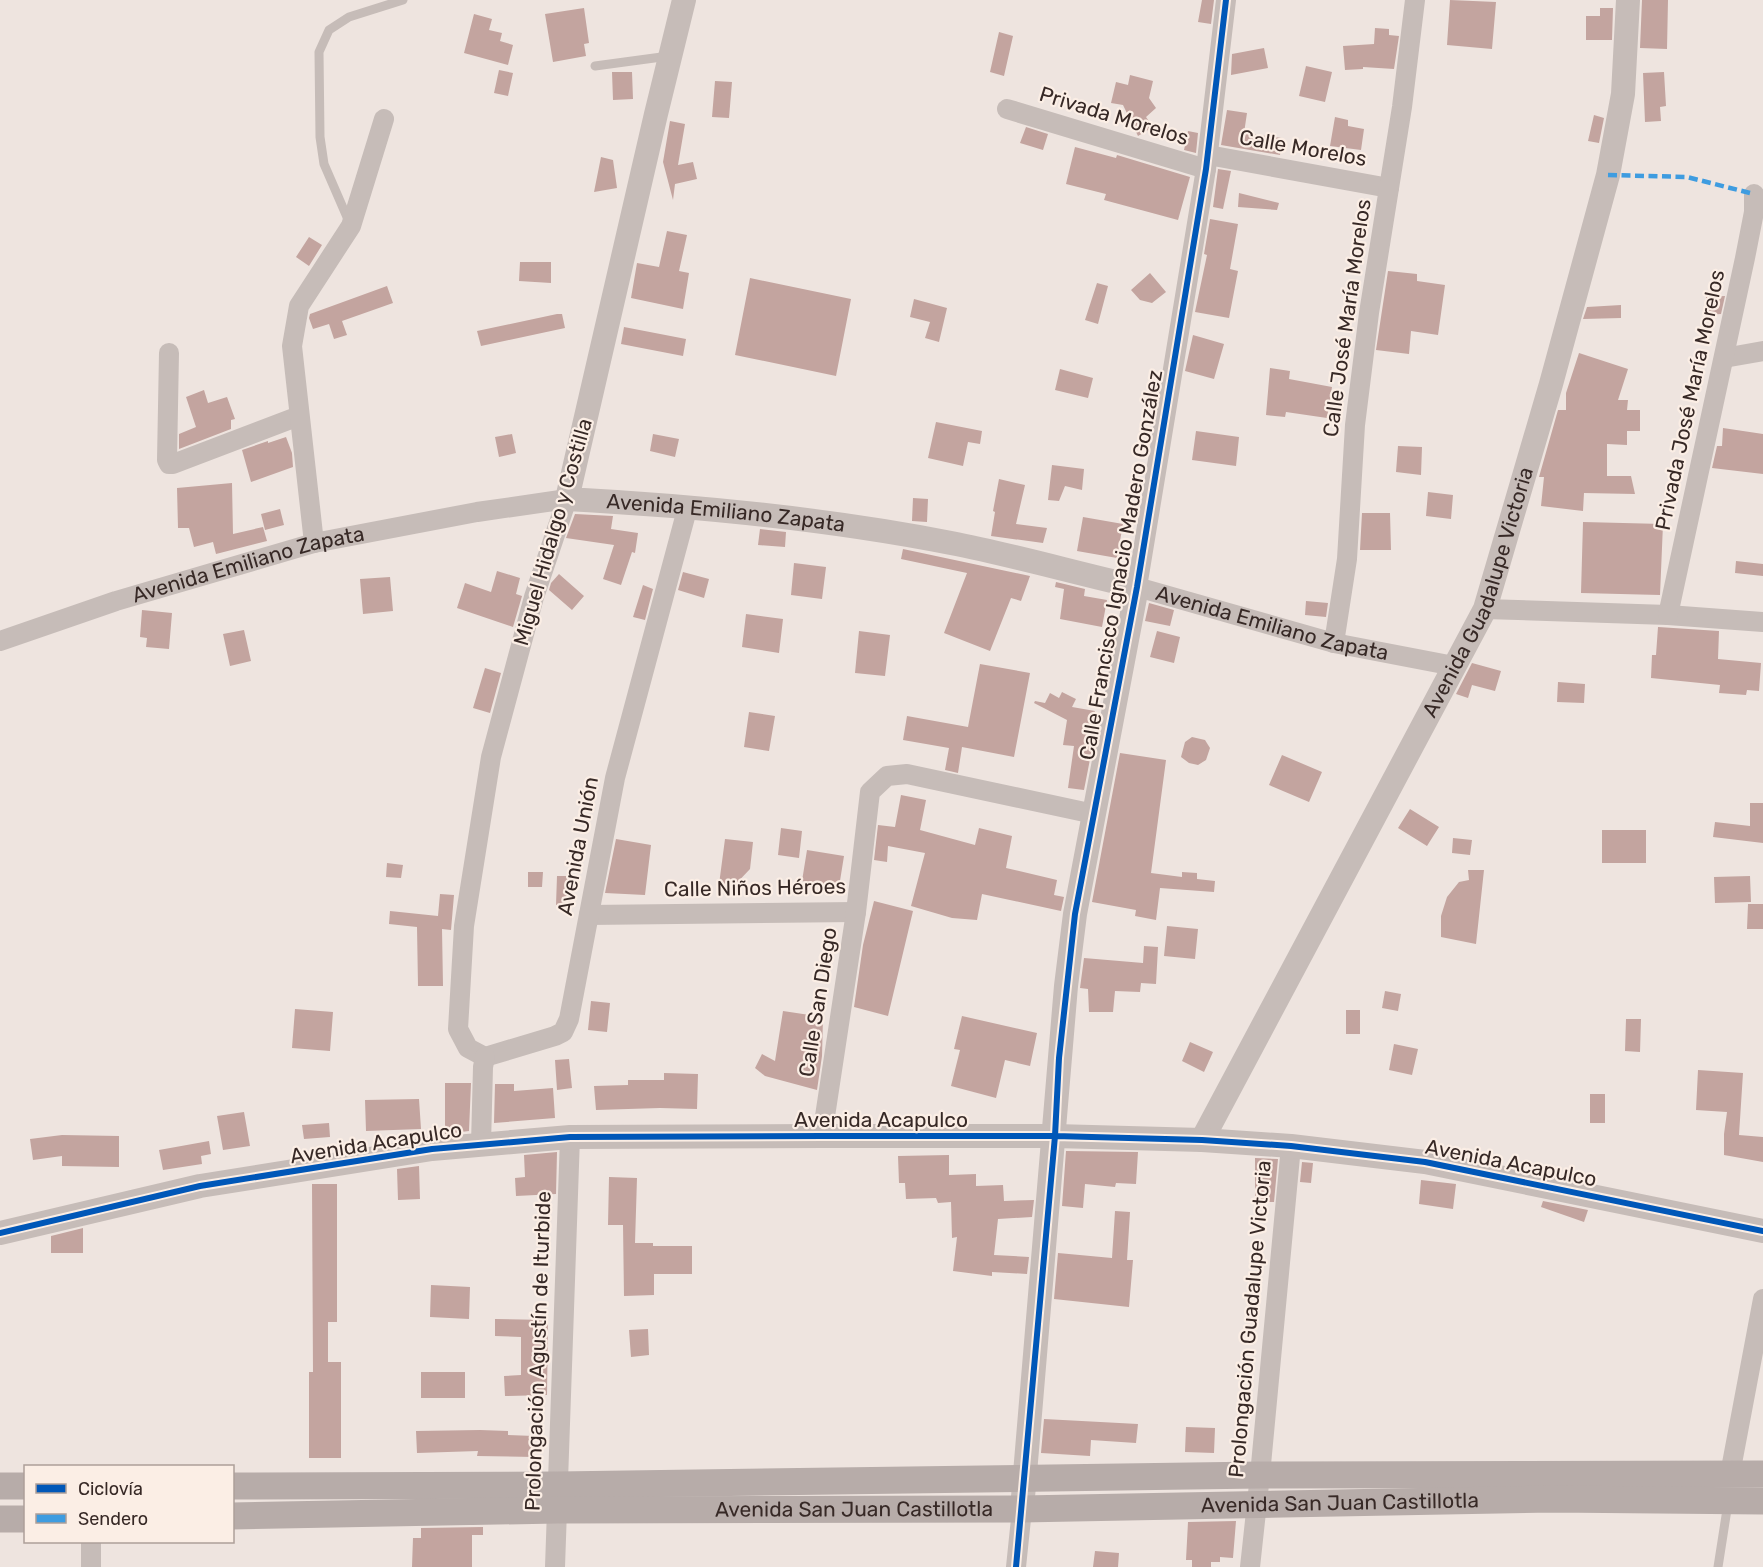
<svg xmlns="http://www.w3.org/2000/svg" width="1763" height="1567" viewBox="0 0 1763 1567" font-family="Rubik,sans-serif">
<rect width="100%" height="100%" fill="#eee4df"/>
<path fill="#c3a49f" d="M1202 0H1214L1211 24 1198 22Z
M1450 0 1496 2 1492 49 1447 45Z
M1642 0H1668L1667 49 1640 48Z
M584 8 589 43 584 44 586 56 553 62 545 14Z
M1600 8H1613L1612 40H1586V16H1600Z
M474 14 492 19 489 30 502 33 500 41 513 45 508 65 464 53Z
M1375 28 1389 29V35L1399 36 1394 69 1363 67V69L1345 70 1343 46 1374 44Z
M999 32 1013 36 1004 76 990 72Z
M1264 48 1268 68 1231 75 1232 54Z
M1306 66 1332 72 1325 102 1299 96Z
M499 70 513 73 508 96 494 93Z
M612 72H632L633 99 613 100Z
M1664 72 1666 106 1660 107 1661 121 1645 122 1643 73Z
M1130 75 1153 81 1149 98 1156 108 1146 117 1153 127 1138 136 1123 105 1111 103 1116 82 1128 85Z
M715 81 732 82 729 118 712 117Z
M1227 110 1247 113 1244 133 1282 138 1280 155 1221 145Z
M1594 115 1604 118 1599 143 1588 141Z
M1335 117 1348 120V126L1364 129 1361 150 1330 146Z
M670 121 685 124 678 165 693 162 697 179 675 184 673 200 663 162Z
M1026 127 1048 134 1043 150 1020 143Z
M1188 131 1198 133 1196 153 1184 150Z
M1075 147 1116 158 1117 155 1190 177 1178 220 1104 200 1106 194 1066 184Z
M601 157 613 160 617 188 594 192Z
M1218 169 1231 171 1223 209 1213 207Z
M1239 193 1279 203 1277 210 1238 207Z
M1210 219 1238 224 1230 269 1238 271 1229 318 1195 312 1207 255 1204 254Z
M667 231 687 235 679 271 689 273 683 309 631 298 637 263 659 267Z
M309 237 322 245 309 266 296 257Z
M520 262H551V283L519 281Z
M1388 271 1417 274V281L1445 285 1438 335 1411 331 1409 354 1376 350Z
M1150 273 1166 292 1152 303 1140 300 1131 290Z
M750 278 851 299 836 376 735 355Z
M1097 283 1108 286 1098 324 1085 320Z
M387 286 393 303 342 321 347 335 334 339 329 324 313 329 309 318 310 314Z
M1725 296 1721 314 1707 315 1706 297Z
M914 299 947 308 939 342 925 338 930 322 910 317Z
M1621 305V318L1583 319 1587 307Z
M557 314H562L565 328 481 346 477 331Z
M624 327 686 339 683 356 621 344Z
M1193 335 1224 344 1214 379 1185 371Z
M1579 353 1628 369 1618 400H1628L1627 410H1640V431H1627V445L1607 444V476H1631L1635 494 1584 493 1583 511 1541 506 1544 477H1539L1558 410H1566V393Z
M1270 368 1290 371 1289 379 1332 387 1327 418 1286 412 1285 417 1266 415Z
M1060 369 1093 378 1088 398 1055 390Z
M204 390 208 403 227 397 235 419 231 420V429L179 449V434L196 427 186 397Z
M936 422 982 431 980 444 968 442 963 466 928 458Z
M1723 428 1763 434V474L1712 468 1717 446H1722Z
M1196 431 1239 437 1236 466 1192 460Z
M512 434 516 453 499 457 495 437Z
M653 434 679 439 675 457 650 451Z
M286 437 292 453 293 467 251 482 242 450 268 441V443Z
M1398 446 1422 447 1421 475 1396 472Z
M1052 465 1084 469 1082 490 1065 486 1059 501 1048 500Z
M999 479 1025 485 1016 524 1047 528 1043 543 991 536 995 512 993 511Z
M232 483 233 534 263 527 267 541 216 554 213 542 194 547 189 528H178L177 488Z
M1428 492 1453 495 1451 519 1426 516Z
M913 498 928 499 927 522 912 521Z
M280 509 284 525 265 530 261 514Z
M1362 513H1390L1391 550H1360Z
M575 514 613 516 611 529 638 533 635 553 632 552 621 585 603 579 614 545 566 538Z
M1083 517 1123 524 1117 558 1077 551Z
M1583 522 1663 524 1660 595 1581 593Z
M760 529 786 532 785 547 758 545Z
M903 549 1030 576 1021 601 1011 598 990 651 944 633 967 573 901 559Z
M1736 561 1763 564V576L1735 573Z
M794 563 826 567 822 599 791 595Z
M497 571 520 578 516 594 522 596 513 627 457 608 465 583 491 592Z
M683 572 709 579 704 598 678 590Z
M559 574 584 596 572 610 549 590 551 583Z
M390 577 393 611 363 614 360 579Z
M1056 582 1085 589 1084 596 1107 600 1102 627 1060 619 1064 589 1055 587Z
M643 585 653 589 645 620 633 617Z
M1306 601 1328 603 1326 617 1305 615Z
M1149 603 1174 610 1170 626 1145 621Z
M142 610 172 613 169 649 146 647 147 638 140 637Z
M746 614 783 619 779 653 742 647Z
M1658 627 1719 631 1718 659 1761 663 1759 691 1747 690 1746 695 1719 693 1720 685 1651 678 1652 655H1656Z
M244 630 251 661 230 666 223 634Z
M859 631 890 635 885 676 855 673Z
M1157 631 1180 637 1174 663 1150 657Z
M1472 663 1501 671 1495 691 1472 685 1468 698 1456 694Z
M980 664 1030 673 1014 757 962 747 958 773 945 770 949 748 903 740 907 716 968 727Z
M485 668 501 673 490 713 473 708Z
M1558 682 1585 684 1584 703 1557 702Z
M1062 692 1076 699 1072 707 1095 711 1090 749H1092L1084 790 1068 788 1074 746 1063 745 1067 720 1034 703 1035 701 1045 703 1050 693 1059 698Z
M749 712 775 716 769 751 744 747Z
M1192 737 1205 740 1210 748 1206 760 1198 765 1189 763 1181 757 1185 742Z
M1120 753 1166 760 1151 873 1182 877V872L1197 873V879L1215 881 1214 892 1160 888 1156 920 1135 916 1136 910 1092 902Z
M1282 755 1322 772 1309 802 1269 785Z
M901 795 926 800 920 830 975 845 979 828 1012 836 1006 868 1057 880 1054 895 1064 897 1061 911 982 894 977 920 952 918 911 906 925 853 888 846 887 862 874 860 878 825 895 827Z
M1750 803H1763V843L1713 837 1715 822 1750 826Z
M1410 809 1439 827 1427 846 1398 828Z
M781 828 802 831 799 858 778 855Z
M1602 830H1646V863H1602Z
M1453 838 1472 840 1470 855 1452 853Z
M616 839 651 845 645 895 605 893Z
M725 839 753 842 750 869 731 889 718 892Z
M807 850 844 856 839 887 802 881Z
M387 863 403 865 401 878 386 877Z
M1468 870H1484L1476 944 1441 937V916L1447 897 1459 882 1469 880Z
M528 872H543L542 887H528Z
M557 876H573L572 906 556 905Z
M1750 876 1751 902 1715 903 1714 877Z
M440 894 454 895 451 930 442 929 443 986H418L417 927 389 924 390 911 438 916Z
M874 901 913 911 888 1016 854 1007 863 945Z
M1748 904H1763V929H1747Z
M1167 926 1198 929 1195 959 1164 956Z
M1144 946 1158 947 1156 984 1141 983 1140 992 1115 991 1113 1012H1089L1088 989 1080 988 1084 958 1143 963Z
M1385 991 1401 994 1398 1011 1382 1008Z
M591 1001 610 1003 607 1032 588 1030Z
M295 1009 333 1012 330 1051 292 1048Z
M1346 1010H1360V1034H1346Z
M783 1011 823 1017 822 1056 817 1090 765 1076 755 1068 762 1054 775 1061Z
M962 1016 1037 1033 1030 1066 1005 1060 996 1098 951 1086 960 1050 954 1049Z
M1626 1019H1641L1640 1052 1625 1051Z
M1190 1042 1213 1052 1204 1072 1182 1061Z
M1394 1044 1418 1049 1412 1075 1389 1070Z
M569 1059 572 1088 557 1090 555 1060Z
M1698 1070 1743 1073 1739 1135 1763 1137V1162L1724 1155V1134L1727 1112 1696 1110Z
M664 1073 698 1074 697 1109 660 1108 596 1110 594 1086 628 1085V1080H664Z
M445 1083H471L469 1131 445 1134Z
M495 1084H514V1091L553 1088 555 1118 494 1123Z
M1590 1094H1605V1123H1590Z
M419 1099 421 1129 366 1131 365 1100Z
M244 1112 250 1146 223 1150 217 1116Z
M329 1123 330 1137 304 1139 302 1125Z
M62 1135 119 1136V1167L62 1166V1156L33 1160 30 1139Z
M209 1141 211 1154 201 1156 202 1164 163 1170 159 1150Z
M1066 1151 1138 1152 1136 1184 1116 1183 1115 1187 1085 1184 1083 1208 1062 1206Z
M557 1152 556 1194 516 1196 515 1178 525 1177 524 1155Z
M949 1155V1175L976 1174V1186L1003 1185 1004 1201 1034 1200 1032 1217 998 1219 994 1255 1029 1257 1027 1274 992 1272V1276L953 1271 957 1237 952 1238 951 1202 938 1203 936 1198 906 1199 905 1183H899L898 1156Z
M1255 1158 1278 1159 1274 1202H1255Z
M1302 1162 1313 1163 1311 1183 1300 1182Z
M419 1166 420 1199 398 1200 397 1169Z
M609 1177 637 1178 635 1243H653V1246H692V1274H654V1295L624 1296 623 1225H608Z
M1421 1180 1456 1184 1453 1209 1419 1204Z
M312 1184H337V1322H328V1362H341V1458H309V1372H313Z
M1543 1201 1588 1210 1584 1222 1541 1207Z
M1115 1211 1130 1212 1127 1260H1133L1129 1307 1054 1299 1058 1253 1112 1258Z
M83 1228V1253H51V1236Z
M431 1285 470 1287 469 1319 430 1317Z
M495 1319 548 1320 547 1395 505 1396 504 1376 521 1375V1337L495 1336Z
M648 1329 649 1355 631 1357 629 1330Z
M421 1372H465V1398H421Z
M1044 1419 1138 1424 1136 1443 1091 1440 1090 1456 1041 1453Z
M1186 1427 1215 1428 1214 1453 1185 1452Z
M480 1430 508 1431V1435L534 1436V1457L477 1456 478 1451 417 1453 416 1431Z
M1236 1521 1233 1558 1220 1557V1562H1211V1567H1192V1560H1186L1188 1522Z
M483 1527V1535H472V1567H412L413 1538H421V1528Z
M1095 1551 1119 1553 1118 1567H1093Z"/>
<g fill="none" stroke-linecap="round" stroke-linejoin="round">
<path stroke="#c6bcb8" stroke-width="9" d="M595 66 669 56
M350 224 324 164 320 137 319 52 329 30 349 17 403 0
M1718 1567 1728 1503"/>
<g stroke="#c6bcb8" stroke-width="20">
<path id="s1" d="M1226 0 1206 169 1137 587 1334 643 1454 666"/>
<path d="M1007 109 1206 169"/>
<path d="M1208 155 1389 188"/>
<path d="M169 353 167 460 169 464H173L299 416"/>
<path d="M1724 358 1763 351"/>
<path d="M314 543 292 346 299 306 351 226 384 119"/>
<path d="M1485 609 1668 615 1763 622"/>
<path d="M1668 615 1745 258 1754 212V194"/>
<path id="s2" d="M0 641 116 601 314 543 477 512 567 499 534 597 491 757 464 926 458 1029 468 1048 485 1057"/>
<path d="M1334 643 1347 559 1355 425 1369 313 1402 107 1415 0"/>
<path d="M589 915 856 912"/>
<path d="M485 1057 555 1036 563 1032 569 1019 615 778 688 506"/>
<path d="M822 1136 856 912 870 792 887 776 907 774 1094 814"/>
<path d="M481 1144 483 1067 485 1057"/>
<path d="M1730 1474 1763 1299"/>
<path d="M91 1567V1542"/>
<path d="M555 1567 570 1137"/>
<path d="M1016 1567 1022 1509"/>
<path d="M1250 1567 1260 1475 1291 1146"/>
</g>
<g stroke="#c6bcb8" stroke-width="24">
<path id="s3" d="M684 0 656 114 567 499C696 506 824 518 951 543 1013 555 1075 573 1137 587L1075 914 1066 986 1022 1509"/>
<path id="s4" d="M1202 1140 1485 609 1551 384 1608 175 1623 94 1628 0"/>
<path d="M0 1233 200 1186 432 1149 570 1137 822 1136H1055L1202 1140 1291 1146 1425 1162 1763 1231"/>
</g>
<g stroke="#b7aca9" stroke-width="27">
<path d="M0 1486H26"/>
<path d="M232 1486 558 1485 1260 1475 1763 1474"/>
<path id="s5" d="M232 1516 557 1510 1022 1509 1552 1499 1763 1501"/>
<path d="M0 1519H26"/>
</g>
<path stroke="#3e9ce0" stroke-width="4.5" stroke-dasharray="9 4.5" stroke-linecap="butt" d="M1608 175 1687 177 1754 194"/>
<defs>
<path id="cycleway" d="M0 1233 200 1186 432 1149 570 1137 822 1136H1055L1202 1140 1291 1146 1425 1162 1763 1231
M1016 1567 1055 1136 1059 1058 1075 914 1137 587 1206 169 1226 0"/>
</defs>
<use href="#cycleway" stroke="#fbeee5" stroke-width="10"/>
<use href="#cycleway" stroke="#0057b8" stroke-width="6"/>
</g>
<g text-anchor="middle" stroke-width="4.5" stroke-linejoin="round" paint-order="stroke">
<g font-size="21" fill="#372926" stroke="#fbeee5">
<text transform="translate(1114 116) rotate(17)" y="7">Privada Morelos</text>
<text transform="translate(1303 148) rotate(10)" y="7">Calle Morelos</text>
<text transform="translate(1347 318) rotate(-82)" y="7">Calle José María Morelos</text>
<text transform="translate(1690 400) rotate(-78)" y="7">Privada José María Morelos</text>
<text dy="7" stroke="none"><textPath href="#s3" startOffset="672">Avenida Emiliano Zapata</textPath></text>
<text transform="translate(553 532) rotate(-74)" y="7">Miguel Hidalgo y Costilla</text>
<text dy="7" stroke="none"><textPath href="#s2" startOffset="260">Avenida Emiliano Zapata</textPath></text>
<text transform="translate(1121 565) rotate(-80)" y="7">Calle Francisco Ignacio Madero González</text>
<text dy="7" stroke="none"><textPath href="#s4" startOffset="615">Avenida Guadalupe Victoria</textPath></text>
<text dy="7" stroke="none"><textPath href="#s1" startOffset="734">Avenida Emiliano Zapata</textPath></text>
<text transform="translate(578 846) rotate(-79)" y="7">Avenida Unión</text>
<text transform="translate(755 888) rotate(-1)" y="7">Calle Niños Héroes</text>
<text transform="translate(818 1002) rotate(-81)" y="7">Calle San Diego</text>
<text x="881" y="1127">Avenida Acapulco</text>
<text transform="translate(376 1143) rotate(-9)" y="7">Avenida Acapulco</text>
<text transform="translate(1511 1163) rotate(11)" y="7">Avenida Acapulco</text>
<text transform="translate(1250 1319) rotate(-85)" y="7">Prolongación Guadalupe Victoria</text>
<text transform="translate(538 1351) rotate(-88)" y="7">Prolongación Agustín de Iturbide</text>
<text dy="7" stroke="none"><textPath href="#s5" startOffset="1108">Avenida San Juan Castillotla</textPath></text>
<text dy="7" stroke="none"><textPath href="#s5" startOffset="622">Avenida San Juan Castillotla</textPath></text>
</g>
</g>
<rect x="24" y="1465" width="210" height="78" fill="#fbeee5" stroke="#ad9f99" stroke-width="1.5"/>
<rect x="36" y="1484" width="30" height="9" fill="#0057b8" stroke="#ad9f99" stroke-width="1.5"/>
<text x="78" y="1495" font-size="18" fill="#372926">Ciclovía</text>
<rect x="36" y="1514" width="30" height="9" fill="#3e9ce0" stroke="#ad9f99" stroke-width="1.5"/>
<text x="78" y="1525" font-size="18" fill="#372926">Sendero</text>
</svg>
